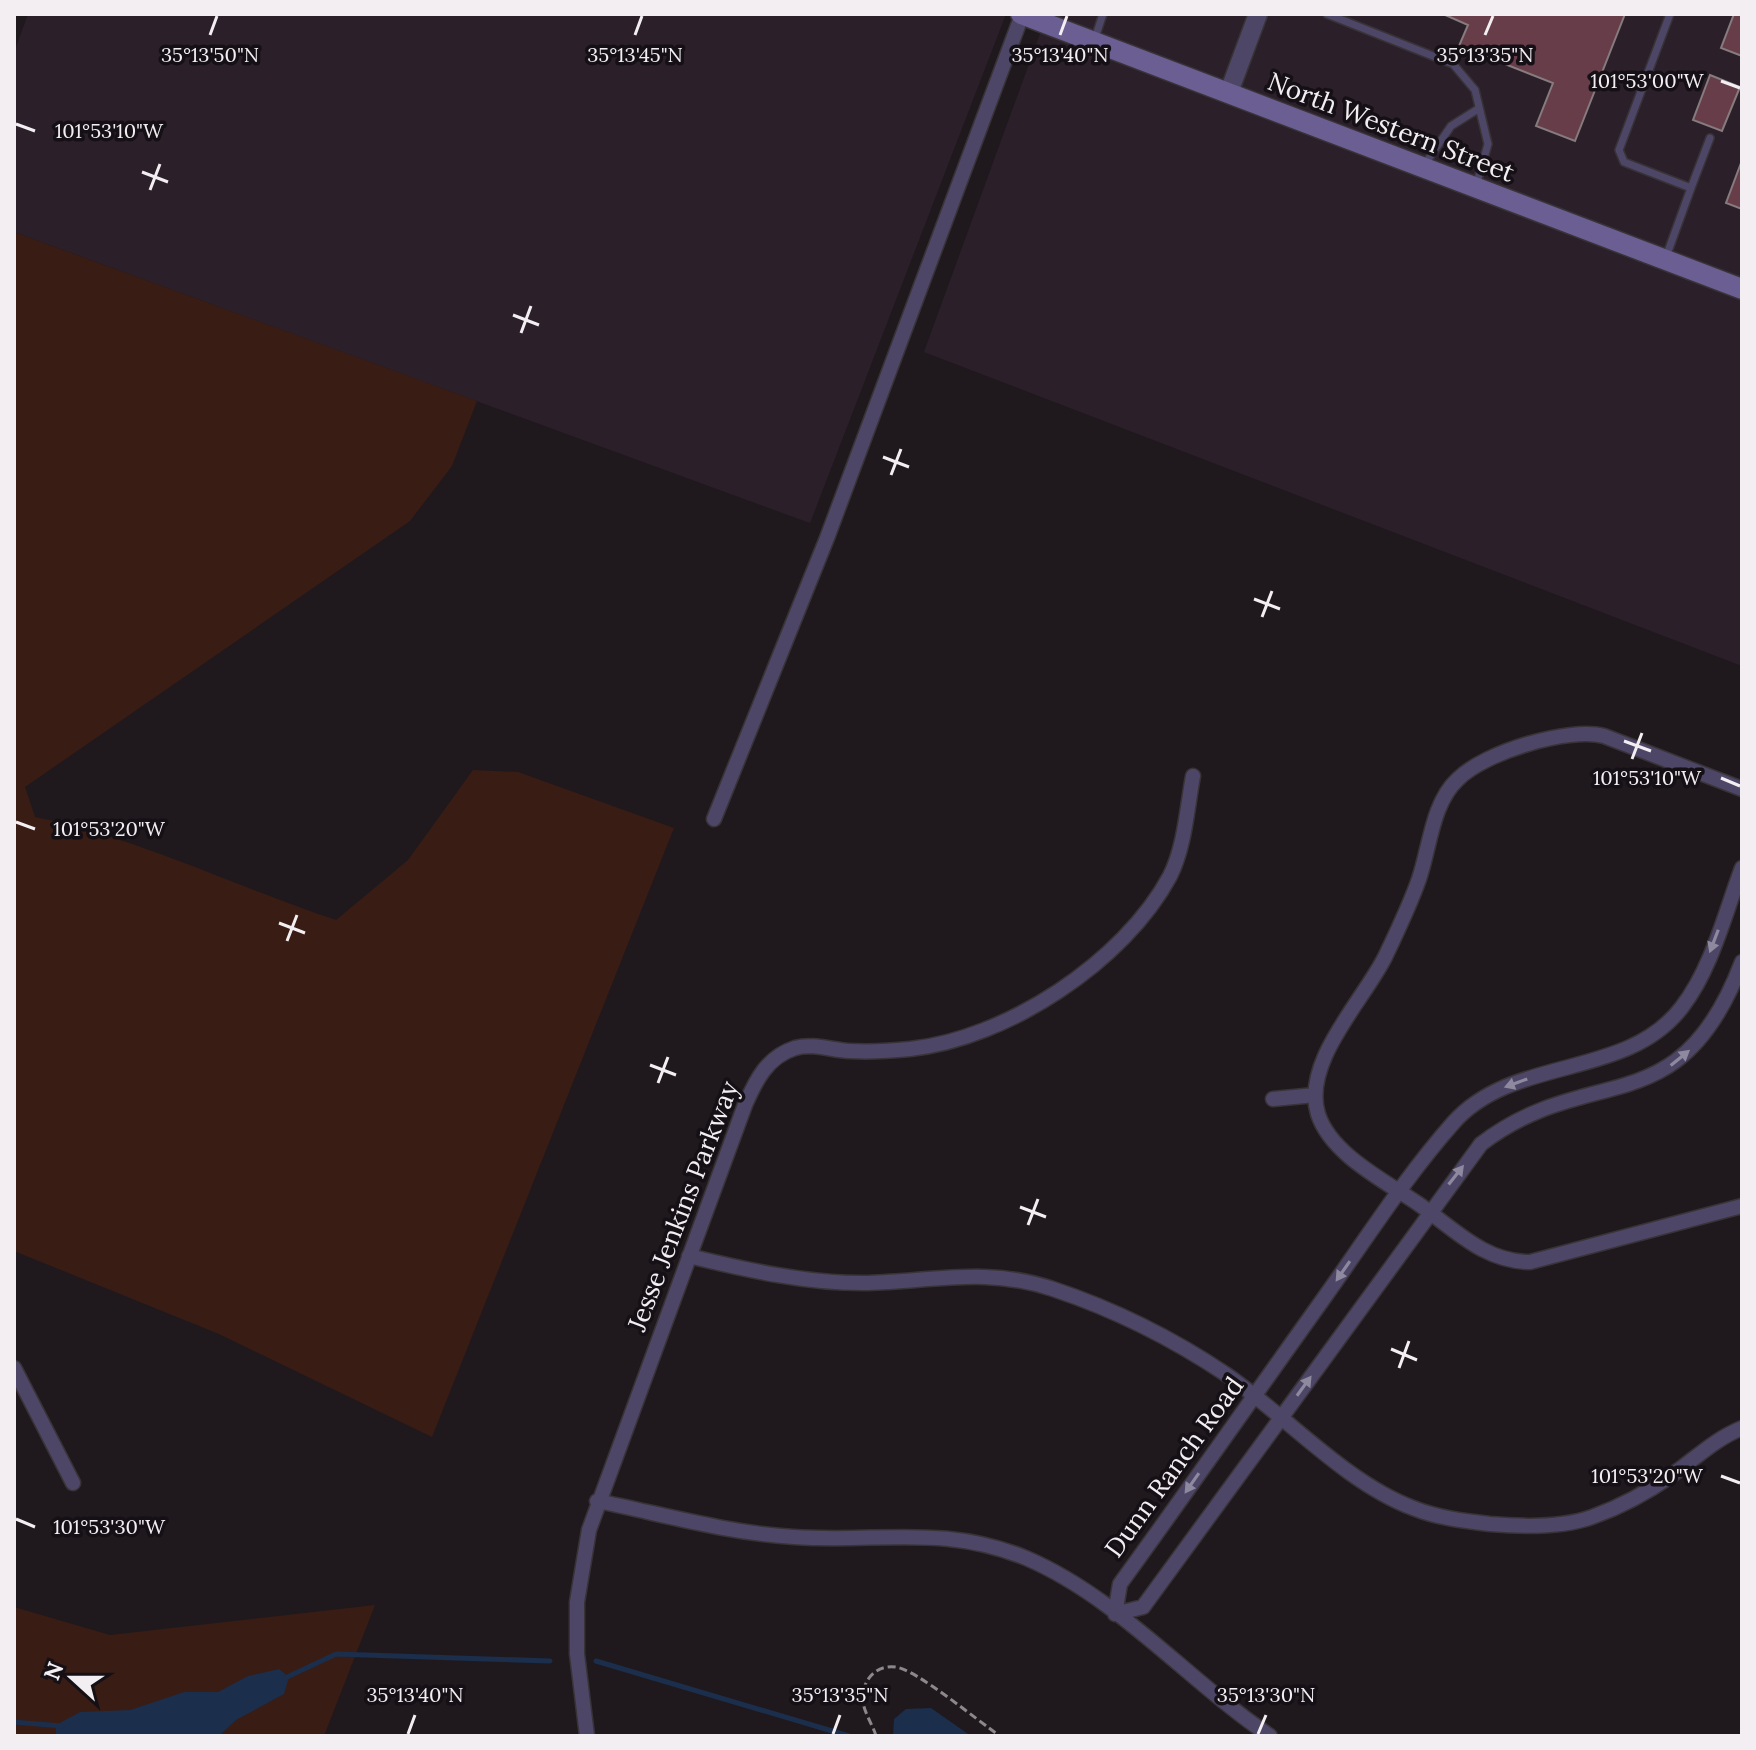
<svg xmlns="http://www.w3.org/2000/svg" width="1756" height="1750" viewBox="0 0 1756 1750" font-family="Lora,serif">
<rect width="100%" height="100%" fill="#1f191e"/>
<path fill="#2b202a" d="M28 14H1006L810 523 14 232V53Z
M1021 14H1742V666L924 352 1044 23Z"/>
<path fill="#391c14" d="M14 232 477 401 452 466 410 521 25 787 35 817C139 838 236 887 336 920L408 860 473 770 518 772 674 828 432 1437 219 1334 14 1251Z
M375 1605 324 1736H14V1607L110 1635Z"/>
<path fill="#1b2e4c" d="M279 1669 289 1677 284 1694 236 1720 219 1736H56V1725L80 1712 130 1710 184 1692H218L248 1676Z
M931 1708 971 1736H893L894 1719 906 1709Z"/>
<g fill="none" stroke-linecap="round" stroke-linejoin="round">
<path stroke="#1b2e4c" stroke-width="5" d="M596 1661 849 1736
M285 1678 336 1654 550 1661
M14 1722 62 1726"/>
</g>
<path fill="#673d49" stroke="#867b7d" stroke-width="2" d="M1443 14H1625L1575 141 1536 126 1553 83 1459 46 1468 25Z
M1734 14H1742V56L1721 48Z
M1710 75 1740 87 1722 131 1693 120Z
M1741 163H1742V209L1726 203Z"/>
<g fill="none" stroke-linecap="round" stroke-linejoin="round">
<defs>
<path id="service" d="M1327 14 1453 64 1475 90 1488 144 1476 186
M1095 38 1103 14
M1425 164 1451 126 1478 109
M1691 188 1710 138
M1666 257 1691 188 1624 162 1619 150 1670 14"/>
<path id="minor" d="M1742 789 1604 736C1568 727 1485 752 1458 779 1432 803 1430 847 1419 879 1410 905 1397 932 1385 957 1363 1001 1302 1062 1318 1114 1331 1155 1387 1182 1420 1205 1455 1230 1485 1262 1530 1262L1742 1206
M714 819 827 538 1022 15
M1742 868C1725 913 1712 968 1682 1007 1627 1080 1514 1055 1454 1122 1406 1176 1366 1239 1324 1298 1256 1393 1189 1489 1120 1584L1115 1614 1143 1607 1481 1144C1591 1060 1679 1128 1742 962
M1273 1099 1315 1095
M689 1256C746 1270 809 1284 868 1283 935 1281 987 1267 1053 1289 1113 1309 1175 1340 1227 1375 1286 1416 1346 1483 1413 1508 1438 1518 1464 1521 1490 1524 1523 1527 1561 1528 1592 1517 1620 1507 1648 1492 1672 1475 1696 1458 1715 1439 1742 1428
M14 1368 73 1483
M597 1501C662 1514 727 1533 794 1537 879 1543 943 1524 1026 1558 1119 1598 1187 1680 1270 1736
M587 1736 577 1654V1602L589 1530 745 1105C756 1080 767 1057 795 1048 812 1043 832 1050 849 1051 869 1052 890 1051 910 1049 1006 1039 1124 962 1170 876 1185 846 1187 808 1193 776"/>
<path id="tertiary" d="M1229 92 1258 14"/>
<path id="secondary" d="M1021 14 1742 289"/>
</defs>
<use href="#service" stroke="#383337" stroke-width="10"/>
<use href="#minor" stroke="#383337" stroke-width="17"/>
<use href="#tertiary" stroke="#383337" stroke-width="21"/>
<use href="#secondary" stroke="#383337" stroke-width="23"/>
<path stroke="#8c878b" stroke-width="3" stroke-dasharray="8 4" stroke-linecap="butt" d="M876 1736C873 1725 864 1713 863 1701 861 1682 875 1664 896 1667 917 1670 978 1721 1000 1736"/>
<use href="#service" stroke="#4d4667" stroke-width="7"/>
<use href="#minor" stroke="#4d4667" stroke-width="14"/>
<use href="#tertiary" stroke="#4d4667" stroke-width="18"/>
<use href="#secondary" stroke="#6a5e92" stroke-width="20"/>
</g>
<defs><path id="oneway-solid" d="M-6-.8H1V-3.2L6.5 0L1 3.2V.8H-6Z" transform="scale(2)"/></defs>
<g fill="#8f899f">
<use href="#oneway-solid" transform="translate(1714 941) rotate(111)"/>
<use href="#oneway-solid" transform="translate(1680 1058) rotate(-39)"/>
<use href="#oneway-solid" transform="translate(1516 1083) rotate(160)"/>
<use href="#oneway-solid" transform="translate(1456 1175) rotate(-52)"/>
<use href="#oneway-solid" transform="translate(1343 1271) rotate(125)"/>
<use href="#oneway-solid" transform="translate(1304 1386) rotate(-54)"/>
<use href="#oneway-solid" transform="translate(1192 1483) rotate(125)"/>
</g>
<path fill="none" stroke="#f2eef2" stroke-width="3" d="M210 35 217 16M635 35 642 16M1060 35 1067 16M1485 35 1493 16M1721 81 1740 88M16 124 35 131M142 172 168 182M150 190 160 164M513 315 539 325M521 333 531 306M883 457 909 467M891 475 901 449M1254 599 1280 609M1262 617 1272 591M1624 741 1651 751M1632 759 1642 733M1721 778 1740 786M16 822 35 829M279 923 305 933M287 941 297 915M650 1065 676 1075M658 1083 668 1057M1020 1207 1046 1217M1028 1225 1038 1199M1391 1349 1417 1360M1399 1368 1409 1341M1721 1476 1740 1483M16 1519 35 1527M408 1734 415 1715M833 1734 840 1715M1258 1734 1266 1715"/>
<g text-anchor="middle" stroke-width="7" stroke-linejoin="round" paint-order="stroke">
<g font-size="26" fill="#f2eef2" stroke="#151015">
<text transform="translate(1391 127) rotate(21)" y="9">North Western Street</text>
<text transform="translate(683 1206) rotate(-69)" y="9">Jesse Jenkins Parkway</text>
<text transform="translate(1174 1467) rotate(-54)" y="9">Dunn Ranch Road</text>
</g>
</g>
<g font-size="20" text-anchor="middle" fill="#f2eef2" stroke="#151015" stroke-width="7" stroke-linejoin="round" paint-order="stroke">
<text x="1060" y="62">35°13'40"N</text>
<text x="1485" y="62">35°13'35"N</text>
<text x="210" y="62">35°13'50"N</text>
<text x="635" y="62">35°13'45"N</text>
<text x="1647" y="88">101°53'00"W</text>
<text x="109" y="138">101°53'10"W</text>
<text x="1647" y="785">101°53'10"W</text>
<text x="109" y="836">101°53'20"W</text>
<text x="1647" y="1483">101°53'20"W</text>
<text x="109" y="1534">101°53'30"W</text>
<text x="415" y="1702">35°13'40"N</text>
<text x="840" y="1702">35°13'35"N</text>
<text x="1266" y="1702">35°13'30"N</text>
</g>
<rect width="1756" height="1750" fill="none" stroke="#f2eef2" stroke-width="32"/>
<g transform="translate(72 1678) rotate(291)" stroke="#151015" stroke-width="6" paint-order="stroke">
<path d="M0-6L14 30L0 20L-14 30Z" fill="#f2eef2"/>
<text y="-12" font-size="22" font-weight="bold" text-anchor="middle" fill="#f2eef2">N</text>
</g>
</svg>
